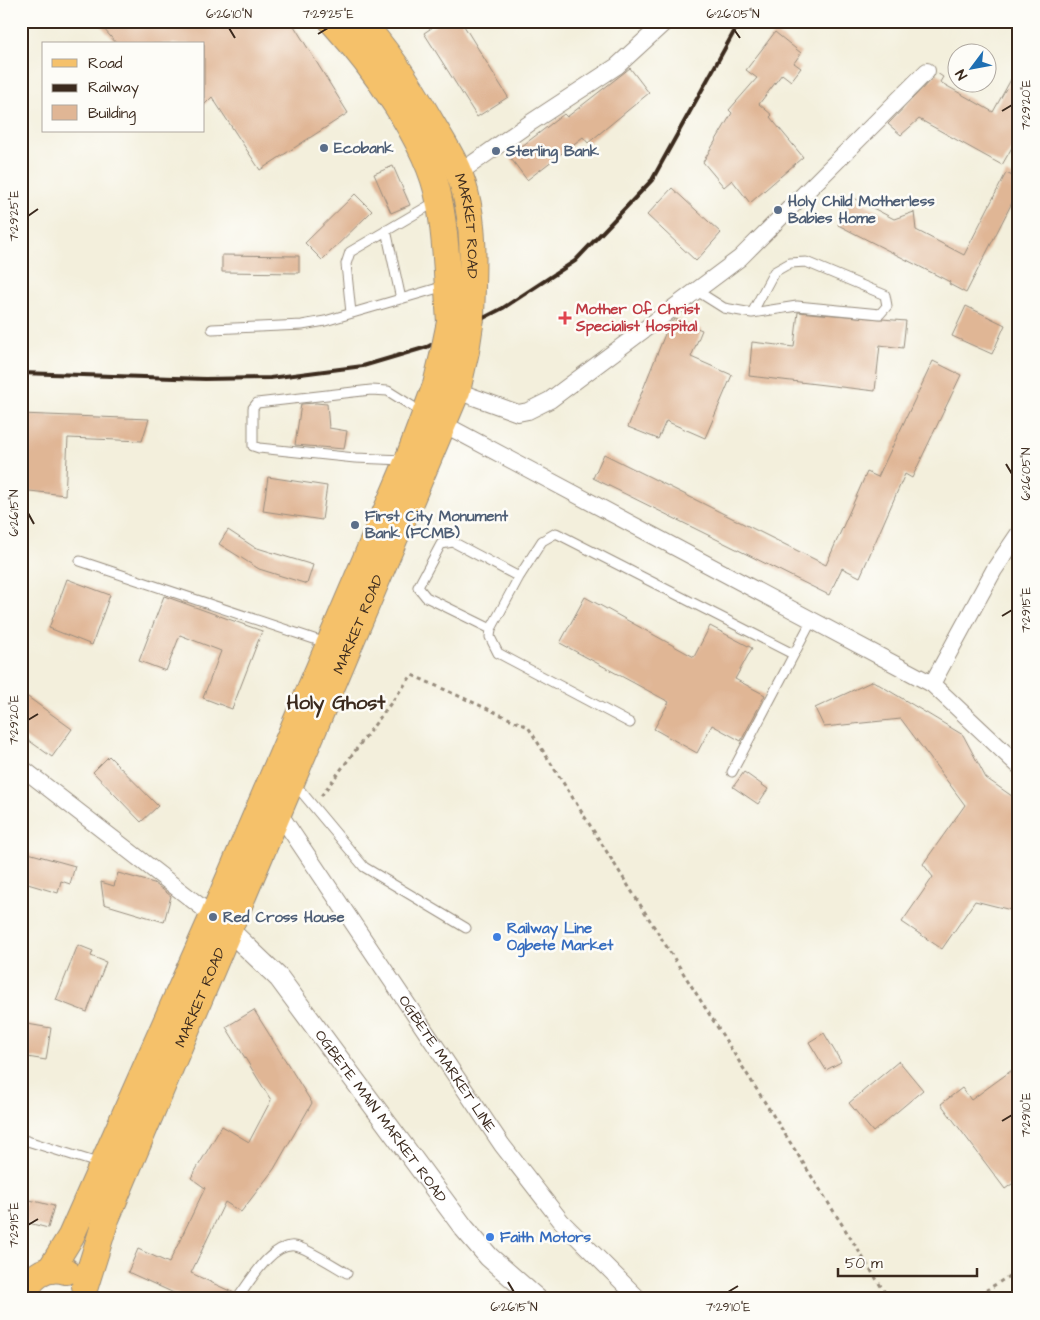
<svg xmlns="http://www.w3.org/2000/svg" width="1040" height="1320" viewBox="0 0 1040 1320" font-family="'Architects Daughter',sans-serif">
<rect width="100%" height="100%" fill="#fdfcf7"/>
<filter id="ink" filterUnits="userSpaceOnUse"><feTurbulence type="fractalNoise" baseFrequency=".02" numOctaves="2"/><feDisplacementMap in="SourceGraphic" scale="10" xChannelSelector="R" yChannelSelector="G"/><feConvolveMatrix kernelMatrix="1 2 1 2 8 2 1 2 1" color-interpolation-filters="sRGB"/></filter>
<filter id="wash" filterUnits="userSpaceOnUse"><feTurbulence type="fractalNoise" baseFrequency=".0096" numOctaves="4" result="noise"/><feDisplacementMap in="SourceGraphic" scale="20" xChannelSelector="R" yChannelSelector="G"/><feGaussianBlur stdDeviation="1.12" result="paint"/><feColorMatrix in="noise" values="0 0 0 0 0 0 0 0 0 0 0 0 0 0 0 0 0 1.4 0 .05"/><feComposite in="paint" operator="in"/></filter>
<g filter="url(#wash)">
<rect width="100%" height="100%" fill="#f3efdc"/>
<g id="blocks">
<path fill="#e0b695" d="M97 21H291L348 113 260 170 212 97 204 105V44H117Z
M442 21H461L508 97 477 117 424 33Z
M775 32 801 53 794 63 801 68 791 81 782 74 759 104 772 115 770 117 803 157 750 203 732 180 724 187 703 162 732 113 729 110 757 78 746 70Z
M1019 65V135L1002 165 919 119 901 135 888 124 937 73 943 77 940 82 993 112Z
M630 68 649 93 588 143 583 137 527 180 509 156 564 114 567 117Z
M393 166 410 205 391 213 374 174Z
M1006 173 1019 179V189L966 293 949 284 950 282 838 225 852 197 894 219 914 212 916 230 964 255Z
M672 188 721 233 696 261 647 215Z
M355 194 372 211 322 260 305 243Z
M222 255 299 256V273L222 272Z
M966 306 1005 325 992 354 952 336Z
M798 312 906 321 903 348 880 345 875 391 749 376 752 342 794 347Z
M675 319 702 330 691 357 732 375 705 438 666 421 658 439 628 427 669 324Z
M933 361 961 375 912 478 905 474 860 577 842 568 829 595 593 478 604 454 826 565 867 472 878 477Z
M316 403 327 404 329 428 347 431 344 449 295 445 301 404Z
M21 414 149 419 142 441 68 438 65 495 21 490Z
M268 477 327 486 322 520 263 511Z
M228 530 254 547 313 565 307 584 259 569 219 544Z
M67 579 110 595 92 645 49 628Z
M164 596 262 631 232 709 203 698 221 651 180 635 166 671 139 661Z
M585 597 694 657 710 626 752 648 735 679 765 695 741 741 712 725 697 753 654 729 669 702 560 643Z
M873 681 963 735 986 778 1019 801V912L975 901 942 949 902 922 933 877 923 864 965 805 901 719 824 727 815 708Z
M21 692 72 729 52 757 21 735Z
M109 756 158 806 141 822 93 772Z
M744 772 768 789 758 804 733 787Z
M21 851 75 866 70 884 61 881 58 893 21 882Z
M118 873 154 883 171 896 164 922 104 904 101 882 114 886Z
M78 945 93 951 91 956 106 962 87 1012 56 1000Z
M254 1010 312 1103 274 1169 241 1212 225 1202 191 1273 234 1293 231 1299H187L128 1272 138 1249 169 1263 205 1188 191 1178 222 1126 249 1142 271 1100 226 1027Z
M21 1023 51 1028 46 1060 21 1056Z
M824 1033 841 1062 826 1070 809 1042Z
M899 1061 923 1090 873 1132 849 1103Z
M1019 1065V1179L1005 1189 941 1104 962 1088 971 1100Z
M26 1199 54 1206 48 1228 21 1221Z"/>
</g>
</g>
<g filter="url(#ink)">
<use href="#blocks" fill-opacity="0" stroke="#978c7d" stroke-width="1"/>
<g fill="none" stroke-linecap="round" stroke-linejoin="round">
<defs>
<path id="service" d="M386 230 401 299
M697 291 724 308 752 313 797 306 880 314 887 306 885 295 806 262 790 263 774 272 752 313
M351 313 346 264 350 252 437 201
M212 329 302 325 325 321 445 286
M404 460 355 458 259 448 253 446V408L257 403 371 390 388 391 423 413
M80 561 326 643
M491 629 426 597 418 587 441 544 453 542 519 577
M630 723 498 653 490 637 491 629 519 577 542 541 556 533 793 654
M732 772 812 620
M294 783 364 867 466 928
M21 1139 101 1164
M237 1299C250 1282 271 1243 295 1246 305 1247 336 1267 347 1273"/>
<g id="minor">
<path d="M459 173 530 123 617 66 666 21"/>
<path d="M457 391 518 413 528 411 550 400 740 258 927 71"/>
<path d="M436 420 932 684 1019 766"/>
<path d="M932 684 994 570 1019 533"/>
<path d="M21 767 213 916"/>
<path id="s1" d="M279 813 502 1145 561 1221 639 1299"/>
</g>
<g id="tertiary">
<path id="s2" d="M229 930 279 978 464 1228 489 1257 537 1299"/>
</g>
<g id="primary">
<path d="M332 21C371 64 429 142 439 200 447 240 447 282 450 322"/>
<path id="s3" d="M360 21C389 52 411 87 432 124 445 146 459 167 465 192 476 232 472 277 471 318"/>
<path d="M50 1270 71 1236 213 916 408 460 436 385 443 356"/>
<path id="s4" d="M85 1286 106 1219 457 391 466 351"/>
<path d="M25 1299C26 1278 46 1265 66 1271"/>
</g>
</defs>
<use href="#service" stroke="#978c7d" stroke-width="11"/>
<use href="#minor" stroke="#978c7d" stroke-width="18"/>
<use href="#tertiary" stroke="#978c7d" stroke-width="22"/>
<use href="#primary" stroke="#978c7d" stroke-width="28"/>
<path stroke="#978c7d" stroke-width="3" stroke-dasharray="4 4" stroke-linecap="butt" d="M321 796 412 675 528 727 889 1299
M972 1299 1019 1270"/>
<use href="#service" stroke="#fff" stroke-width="9"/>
<use href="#minor" stroke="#fff" stroke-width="16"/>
<use href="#tertiary" stroke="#fff" stroke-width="20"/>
<use href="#primary" stroke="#f5c16b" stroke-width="26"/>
<path stroke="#3b2a1e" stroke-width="4" d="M21 373 205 379 270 378 363 366 427 347 503 308 575 261 652 180 740 21"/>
<defs>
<path id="primary-bridge" d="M466 351 471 318
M443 356 450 322"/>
</defs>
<use href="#primary-bridge" stroke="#978c7d" stroke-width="28" stroke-linecap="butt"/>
<use href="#primary-bridge" stroke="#f5c16b" stroke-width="26"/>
</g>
</g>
<path fill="none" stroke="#3b2a1e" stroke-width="2" d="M229 28 235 38M733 28 740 38M318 34 328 28M1002 111 1012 105M28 216 38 209M1006 464 1012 474M28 513 34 524M1002 616 1012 610M28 720 38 714M1002 1121 1012 1115M28 1225 38 1219M508 1282 514 1292M728 1292 738 1286"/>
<g fill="#5c6f8a" stroke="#fdfcf7" stroke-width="2">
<circle cx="324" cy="148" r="5"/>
<circle cx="496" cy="151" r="5"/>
<circle cx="778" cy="210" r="5"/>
<circle cx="355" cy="525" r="5"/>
<circle cx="213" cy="917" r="5"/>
</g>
<path fill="#e0444e" stroke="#fdfcf7" stroke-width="2" d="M562.5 310.5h5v5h5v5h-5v5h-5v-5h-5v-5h5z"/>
<g fill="#3f7fe0" stroke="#fdfcf7" stroke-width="2">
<circle cx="497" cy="937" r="5"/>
<circle cx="490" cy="1237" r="5"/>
</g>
<g text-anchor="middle" stroke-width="5" stroke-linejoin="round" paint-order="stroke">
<g font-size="15" font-weight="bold" fill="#4e5e75" stroke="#fdfcf7" text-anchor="start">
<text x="334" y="153">Ecobank</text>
<text x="506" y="156">Sterling Bank</text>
<text x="788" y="206">Holy Child Motherless<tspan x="788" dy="17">Babies Home</tspan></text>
<text x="365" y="521">First City Monument<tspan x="365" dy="17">Bank (FCMB)</tspan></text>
<text x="223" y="922">Red Cross House</text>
</g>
<g font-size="15" fill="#3b2a1e" stroke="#fdfcf7">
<text dy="5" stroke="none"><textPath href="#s3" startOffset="236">MARKET ROAD</textPath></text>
<text dy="5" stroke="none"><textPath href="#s4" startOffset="716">MARKET ROAD</textPath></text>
<text dy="5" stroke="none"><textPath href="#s4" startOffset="311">MARKET ROAD</textPath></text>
<text dy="5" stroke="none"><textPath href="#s1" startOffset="302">OGBETE MARKET LINE</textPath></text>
<text dy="5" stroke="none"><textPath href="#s2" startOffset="241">OGBETE MAIN MARKET ROAD</textPath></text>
</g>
<g font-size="15" font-weight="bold" fill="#be3a42" stroke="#fdfcf7" text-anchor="start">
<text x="576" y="314">Mother Of Christ<tspan x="576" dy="17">Specialist Hospital</tspan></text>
</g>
<g font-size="15" font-weight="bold" fill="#366cbe" stroke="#fdfcf7" text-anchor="start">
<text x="507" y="933">Railway Line<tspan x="507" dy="17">Ogbete Market</tspan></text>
<text x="500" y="1242">Faith Motors</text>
</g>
<g font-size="20" font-weight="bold" fill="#3b2a1e" stroke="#fdfcf7">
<text x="336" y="709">Holy Ghost</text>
</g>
</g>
<rect width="1040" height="1320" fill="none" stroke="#fdfcf7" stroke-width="55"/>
<rect x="42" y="42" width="162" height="90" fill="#fdfcf7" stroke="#afa8a0"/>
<rect x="52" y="59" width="25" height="8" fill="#f5c16b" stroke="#afa8a0"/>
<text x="88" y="68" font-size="15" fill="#3b2a1e">Road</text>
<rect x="52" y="84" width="25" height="8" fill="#3b2a1e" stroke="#afa8a0"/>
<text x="88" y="92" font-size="15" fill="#3b2a1e">Railway</text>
<rect x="52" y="105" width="25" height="15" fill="#e0b695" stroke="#afa8a0"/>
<text x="88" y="118" font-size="15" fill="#3b2a1e">Building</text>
<g transform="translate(972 68) rotate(238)"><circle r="24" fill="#fdfcf7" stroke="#afa8a0"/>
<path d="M0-4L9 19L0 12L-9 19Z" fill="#1f6fb2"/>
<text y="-8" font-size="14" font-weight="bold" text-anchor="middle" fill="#3b2a1e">N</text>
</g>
<path d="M838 1268v8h139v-8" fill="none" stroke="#3b2a1e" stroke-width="2.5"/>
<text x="845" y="1268" font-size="15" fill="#3b2a1e" stroke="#fdfcf7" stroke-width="4" paint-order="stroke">50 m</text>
<rect x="28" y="28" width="984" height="1264" fill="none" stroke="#3b2a1e" stroke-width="2"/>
<g font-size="12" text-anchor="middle" fill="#3b2a1e">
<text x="229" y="18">6°26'10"N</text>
<text x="328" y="18">7°29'25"E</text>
<text x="733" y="18">6°26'05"N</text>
<text transform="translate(1026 105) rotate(-90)" y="4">7°29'20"E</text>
<text transform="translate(14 216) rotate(-90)" y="4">7°29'25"E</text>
<text transform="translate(1026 474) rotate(-90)" y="4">6°26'05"N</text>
<text transform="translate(14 513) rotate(-90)" y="4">6°26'15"N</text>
<text transform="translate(1026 610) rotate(-90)" y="4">7°29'15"E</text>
<text transform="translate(14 720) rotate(-90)" y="4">7°29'20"E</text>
<text transform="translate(1026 1115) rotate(-90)" y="4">7°29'10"E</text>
<text transform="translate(14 1225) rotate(-90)" y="4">7°29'15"E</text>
<text x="514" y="1311">6°26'15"N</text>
<text x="728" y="1311">7°29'10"E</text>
</g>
</svg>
